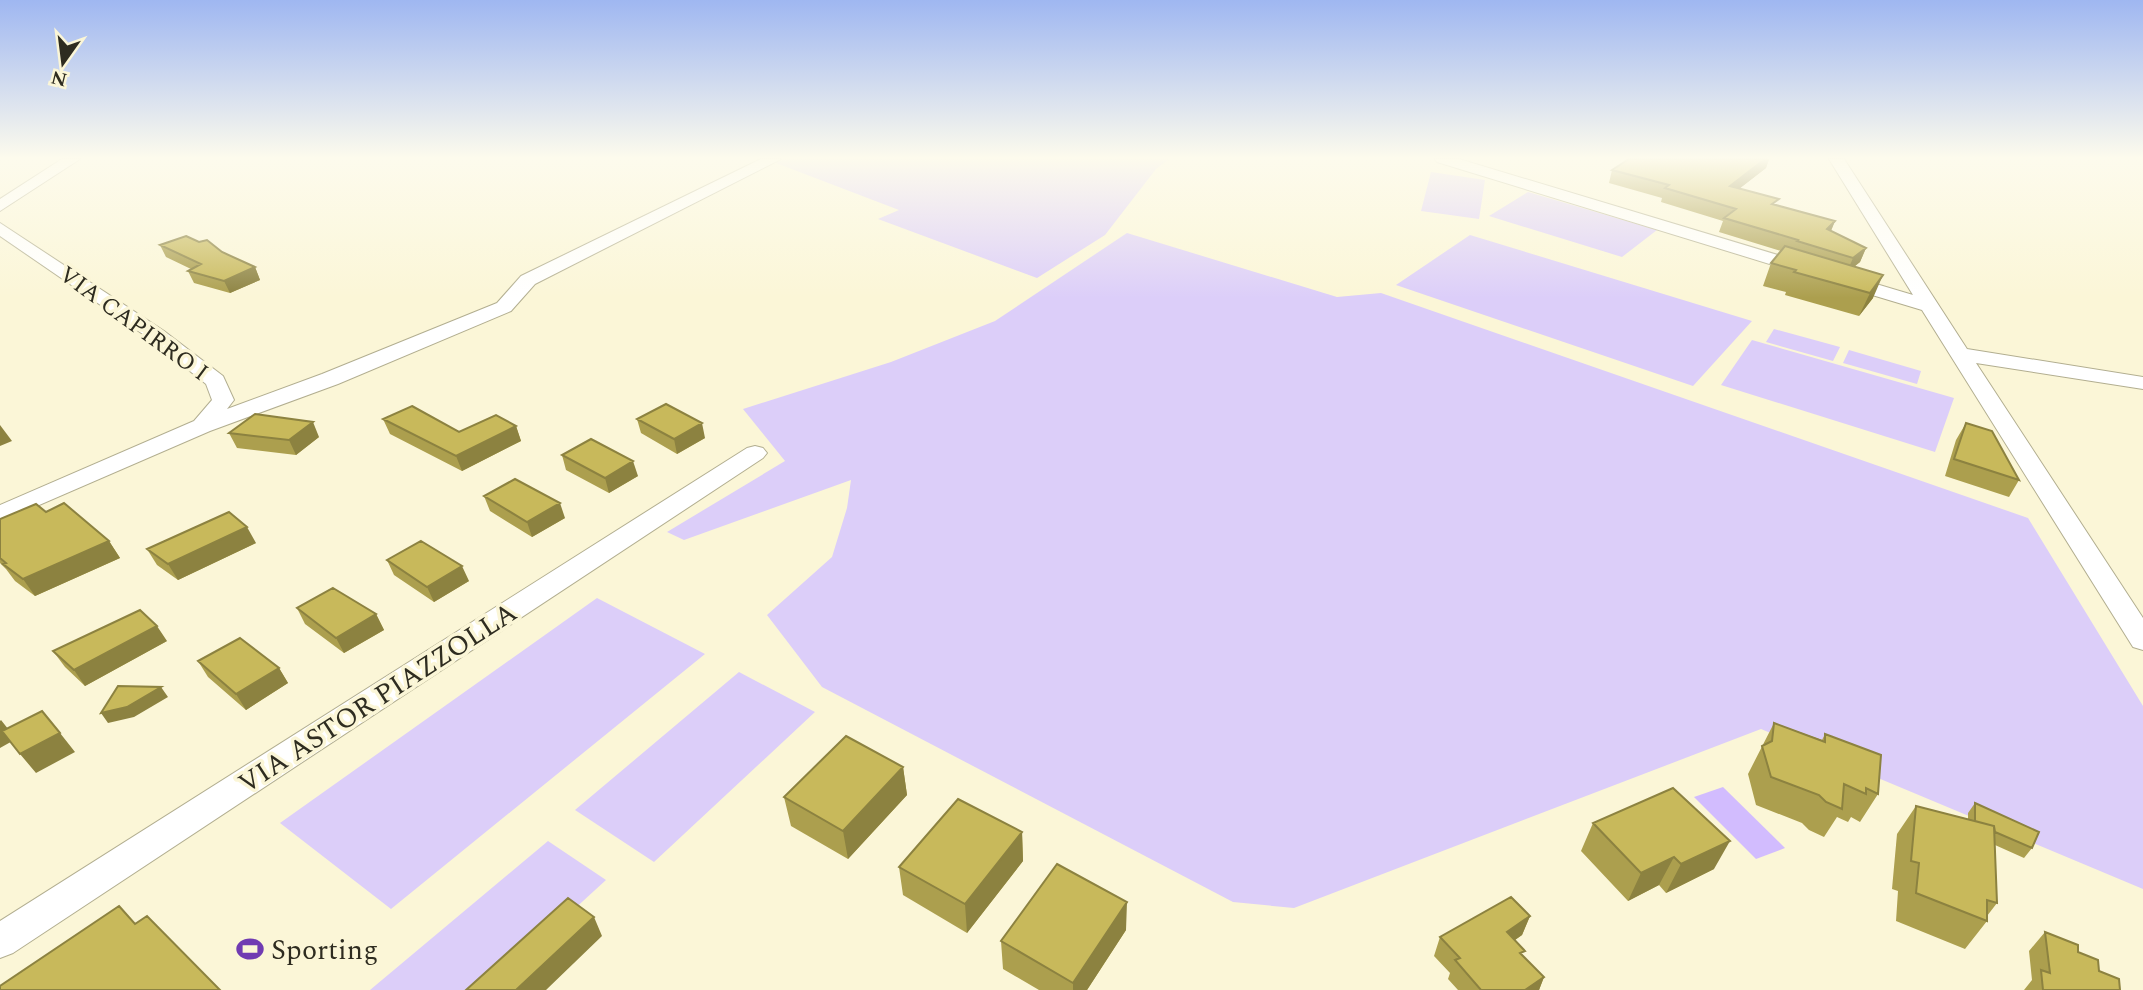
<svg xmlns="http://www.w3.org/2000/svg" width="2143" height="990" viewBox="0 0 2143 990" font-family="Spectral,serif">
<rect width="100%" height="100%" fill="#fbf6d7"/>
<path fill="#dccef9" d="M782 159H1169L1156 169 1105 235 1037 278 878 219 899 210 776 163Z
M1431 172 1485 180 1479 219 1421 211Z
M1528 192 1657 230 1622 257 1489 216Z
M1127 233 1337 297 1381 293 2028 518 2143 706V889L1761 729 1294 908 1233 902 822 687 767 615 832 557 847 508 851 480 684 540 667 532 785 461 743 409 891 362 995 321Z
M1470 235 1752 321 1693 386 1396 285Z
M1774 329 1840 347 1833 361 1766 342Z
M1752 340 1954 398 1935 452 1721 385Z
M1849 350 1921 371 1917 384 1843 363Z
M597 598 705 654 391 909 280 823Z
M739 672 815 712 654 862 575 810Z
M548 841 606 880 486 990H370Z"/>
<path fill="#d2bcfe" d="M1723 787 1785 848 1756 859 1694 797Z"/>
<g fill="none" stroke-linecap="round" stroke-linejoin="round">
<defs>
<path id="minor" d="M62 159H80L0 211V199Z
M761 159H781L535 284 511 311 338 384 210 431 0 522V505L194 421 212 400 206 384 150 339 0 236V223L164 331 223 376 234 400 227 409 322 374 497 303 521 276Z
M1435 159H1459L1811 265 1814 269 1811 273H1799L1437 162Z
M1829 159H1844L1967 349 2143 377V389L1976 363 2143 618V650L2133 647 1922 310 1839 285 1837 281 1846 275 1913 295Z
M755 446 763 448 767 453 763 458 13 953 0 958V921L747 448Z"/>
</defs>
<use href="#minor" stroke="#b2ae90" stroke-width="2"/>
<use href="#minor" fill="#fff" fill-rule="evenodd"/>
</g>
<path fill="#ac9f4e" d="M1629 159H1769L1766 168 1740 188 1777 205 1835 221 1831 231 1866 248 1860 262 1854 267 1873 298 1859 316 1785 295 1786 292 1763 286 1771 263 1781 251 1719 232 1723 221 1661 202 1662 198 1609 183 1612 170Z
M160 245 222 252 255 267 260 280 230 293 194 283 188 271 191 269 166 257Z
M383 419 459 432 516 426 521 441 462 471 390 434Z
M637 419 705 438 677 454 641 433Z
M1966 423 2019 480 2009 497 1945 476 1956 440Z
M229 433 319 437 296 455 237 448Z
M562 455 638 476 609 493 566 470Z
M484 496 565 518 532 537 490 511Z
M46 512 109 541 120 558 35 596 15 581 6 569 0 563V519Z
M256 543 178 580 157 565 147 549Z
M387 560 469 581 434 602 394 575Z
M297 608 376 614 384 630 344 653 305 624Z
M167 641 85 686 65 667 53 651Z
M198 661 279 668 288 683 246 710 208 677Z
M1774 723 1822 740 1825 734 1878 794 1860 822 1851 817 1848 822 1837 817 1824 837 1809 830 1802 823 1756 805 1748 774Z
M903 767 907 795 848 859 791 826 784 797Z
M1975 803 2032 848 2024 858 1995 845 1997 903 1987 916V921L1965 949 1896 921 1898 891 1892 889 1897 834 1916 806 1968 819V813Z
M1593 823 1714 869 1666 893 1659 885 1628 901 1581 851Z
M1022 832 1023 861 967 933 903 895 899 867Z
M1530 916 1522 935 1515 940 1523 956 1544 977 1539 990H1458L1448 979 1450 973 1434 956 1440 937Z
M1126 930 1087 990H1039L1003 969 1001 941Z
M2045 932 2078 952 2120 990H2024L2032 980 2029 951Z"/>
<path fill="#8c8240" d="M1765 159H1769L1766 168 1726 199 1730 186Z
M1835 221 1829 235 1827 229Z
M1866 248 1860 262 1847 272 1853 258Z
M255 267 260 280 230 293 224 281Z
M1883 275 1873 298 1859 316 1870 293Z
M313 422 319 437 296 455 289 440Z
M702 423 705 438 677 454 674 439Z
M0 425 12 441 0 446Z
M516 426 521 441 462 471 456 456Z
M633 461 638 476 609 493 605 478Z
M560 503 565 518 532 537 527 522Z
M247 527 256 543 178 580 168 564Z
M109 541 120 558 35 596 23 579Z
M462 566 469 581 434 602 427 587Z
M376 614 384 630 344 653 336 638Z
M157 626 167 641 85 686 74 670Z
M279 668 288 683 246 710 236 694Z
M161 687 168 697 134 717 108 723 101 713Z
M1 720 16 739 0 748V721Z
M60 733 75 752 36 773 20 754Z
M903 767 907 795 848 859 843 831Z
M1022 832 1023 861 967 933 965 904Z
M1730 841 1714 869 1666 893 1681 864Z
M1674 857 1659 885 1628 901 1641 873Z
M1127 902 1126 930 1087 990H1073V983Z
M1530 916 1522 935 1499 951 1507 932Z
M594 917 602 936 546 990H516Z
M1544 977 1539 990H1525Z"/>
<path fill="#c8b95b" stroke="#8c8240" stroke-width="2" d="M1629 159H1765L1730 186 1779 199 1772 204 1835 221 1827 229 1866 248 1853 258 1797 241 1798 240 1724 218 1736 209 1665 188 1669 185 1612 170Z
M186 236 199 242 207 240 222 252 255 267 224 281 188 271 201 264 160 245Z
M1785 246 1883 275 1870 293 1794 272 1796 270 1771 263Z
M666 404 702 423 674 439 637 419Z
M412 406 459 432 496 415 516 426 456 456 383 419Z
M255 414 313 422 289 440 229 433Z
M1966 423 1992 431 2019 480 1954 459Z
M591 439 633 461 605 478 562 455Z
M515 479 560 503 527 522 484 496Z
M64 503 109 541 23 579 3 564 6 563 0 558V519L36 504 46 512Z
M229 512 247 527 168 564 147 549Z
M421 541 462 566 427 587 387 560Z
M333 588 376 614 336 638 297 608Z
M140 610 157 626 74 670 53 651Z
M240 638 279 668 236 694 198 661Z
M118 686 161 687 127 707 101 713Z
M42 711 60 733 20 754 2 731Z
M1774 723 1825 742V734L1881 755 1878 794 1866 788V794L1844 784 1842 809 1826 802 1819 795 1771 777 1762 746 1772 741Z
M846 736 903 767 843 831 784 797Z
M1673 788 1730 841 1681 864 1674 857 1641 873 1593 823Z
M958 799 1022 832 965 904 899 867Z
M1975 803 2039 832 2032 848 1995 832 1994 826 1975 821Z
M1916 806 1994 826 1997 903 1987 900V921L1916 893 1919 863 1911 861Z
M1057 864 1127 902 1073 983 1001 941Z
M1511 897 1530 916 1507 932 1525 951 1520 953 1544 977 1525 990H1481L1455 960 1460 958 1440 937Z
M568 898 594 917 516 990H466Z
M119 906 135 924 147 916 220 990H0V986Z
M2045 932 2078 945V952L2098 960 2099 971 2119 979 2120 990H2043L2041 970 2050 973Z"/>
<linearGradient id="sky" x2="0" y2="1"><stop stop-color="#9fb7f1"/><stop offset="0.53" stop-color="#fdfbed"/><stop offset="1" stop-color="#fdfbed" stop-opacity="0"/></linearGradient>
<rect width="2143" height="298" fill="url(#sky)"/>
<defs>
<symbol id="stadium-bare" viewBox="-9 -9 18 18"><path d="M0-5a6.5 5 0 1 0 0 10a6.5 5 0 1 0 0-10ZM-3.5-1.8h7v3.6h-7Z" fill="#703bb2" stroke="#fbf6d7" stroke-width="2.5" paint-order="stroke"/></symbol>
</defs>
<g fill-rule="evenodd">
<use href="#stadium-bare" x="231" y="930" width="38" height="38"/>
</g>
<g text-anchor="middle" stroke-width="7" stroke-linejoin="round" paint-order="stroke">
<g font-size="24" fill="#2e2c20" stroke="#fbf6d7">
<text transform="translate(134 323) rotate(36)" y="8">VIA CAPIRRO I</text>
</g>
<g font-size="28" fill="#2e2c20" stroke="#fbf6d7">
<text transform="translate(377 697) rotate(-33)" y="10">VIA ASTOR PIAZZOLLA</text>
</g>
<g font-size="28" fill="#2e2c20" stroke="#fbf6d7" text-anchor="start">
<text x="271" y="959">Sporting</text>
</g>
</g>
<g transform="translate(63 63) rotate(194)" stroke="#fbf6d7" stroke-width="5" paint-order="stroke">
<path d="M0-5L12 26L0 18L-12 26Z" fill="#2e2c20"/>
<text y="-10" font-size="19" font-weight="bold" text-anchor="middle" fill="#2e2c20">N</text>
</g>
</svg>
